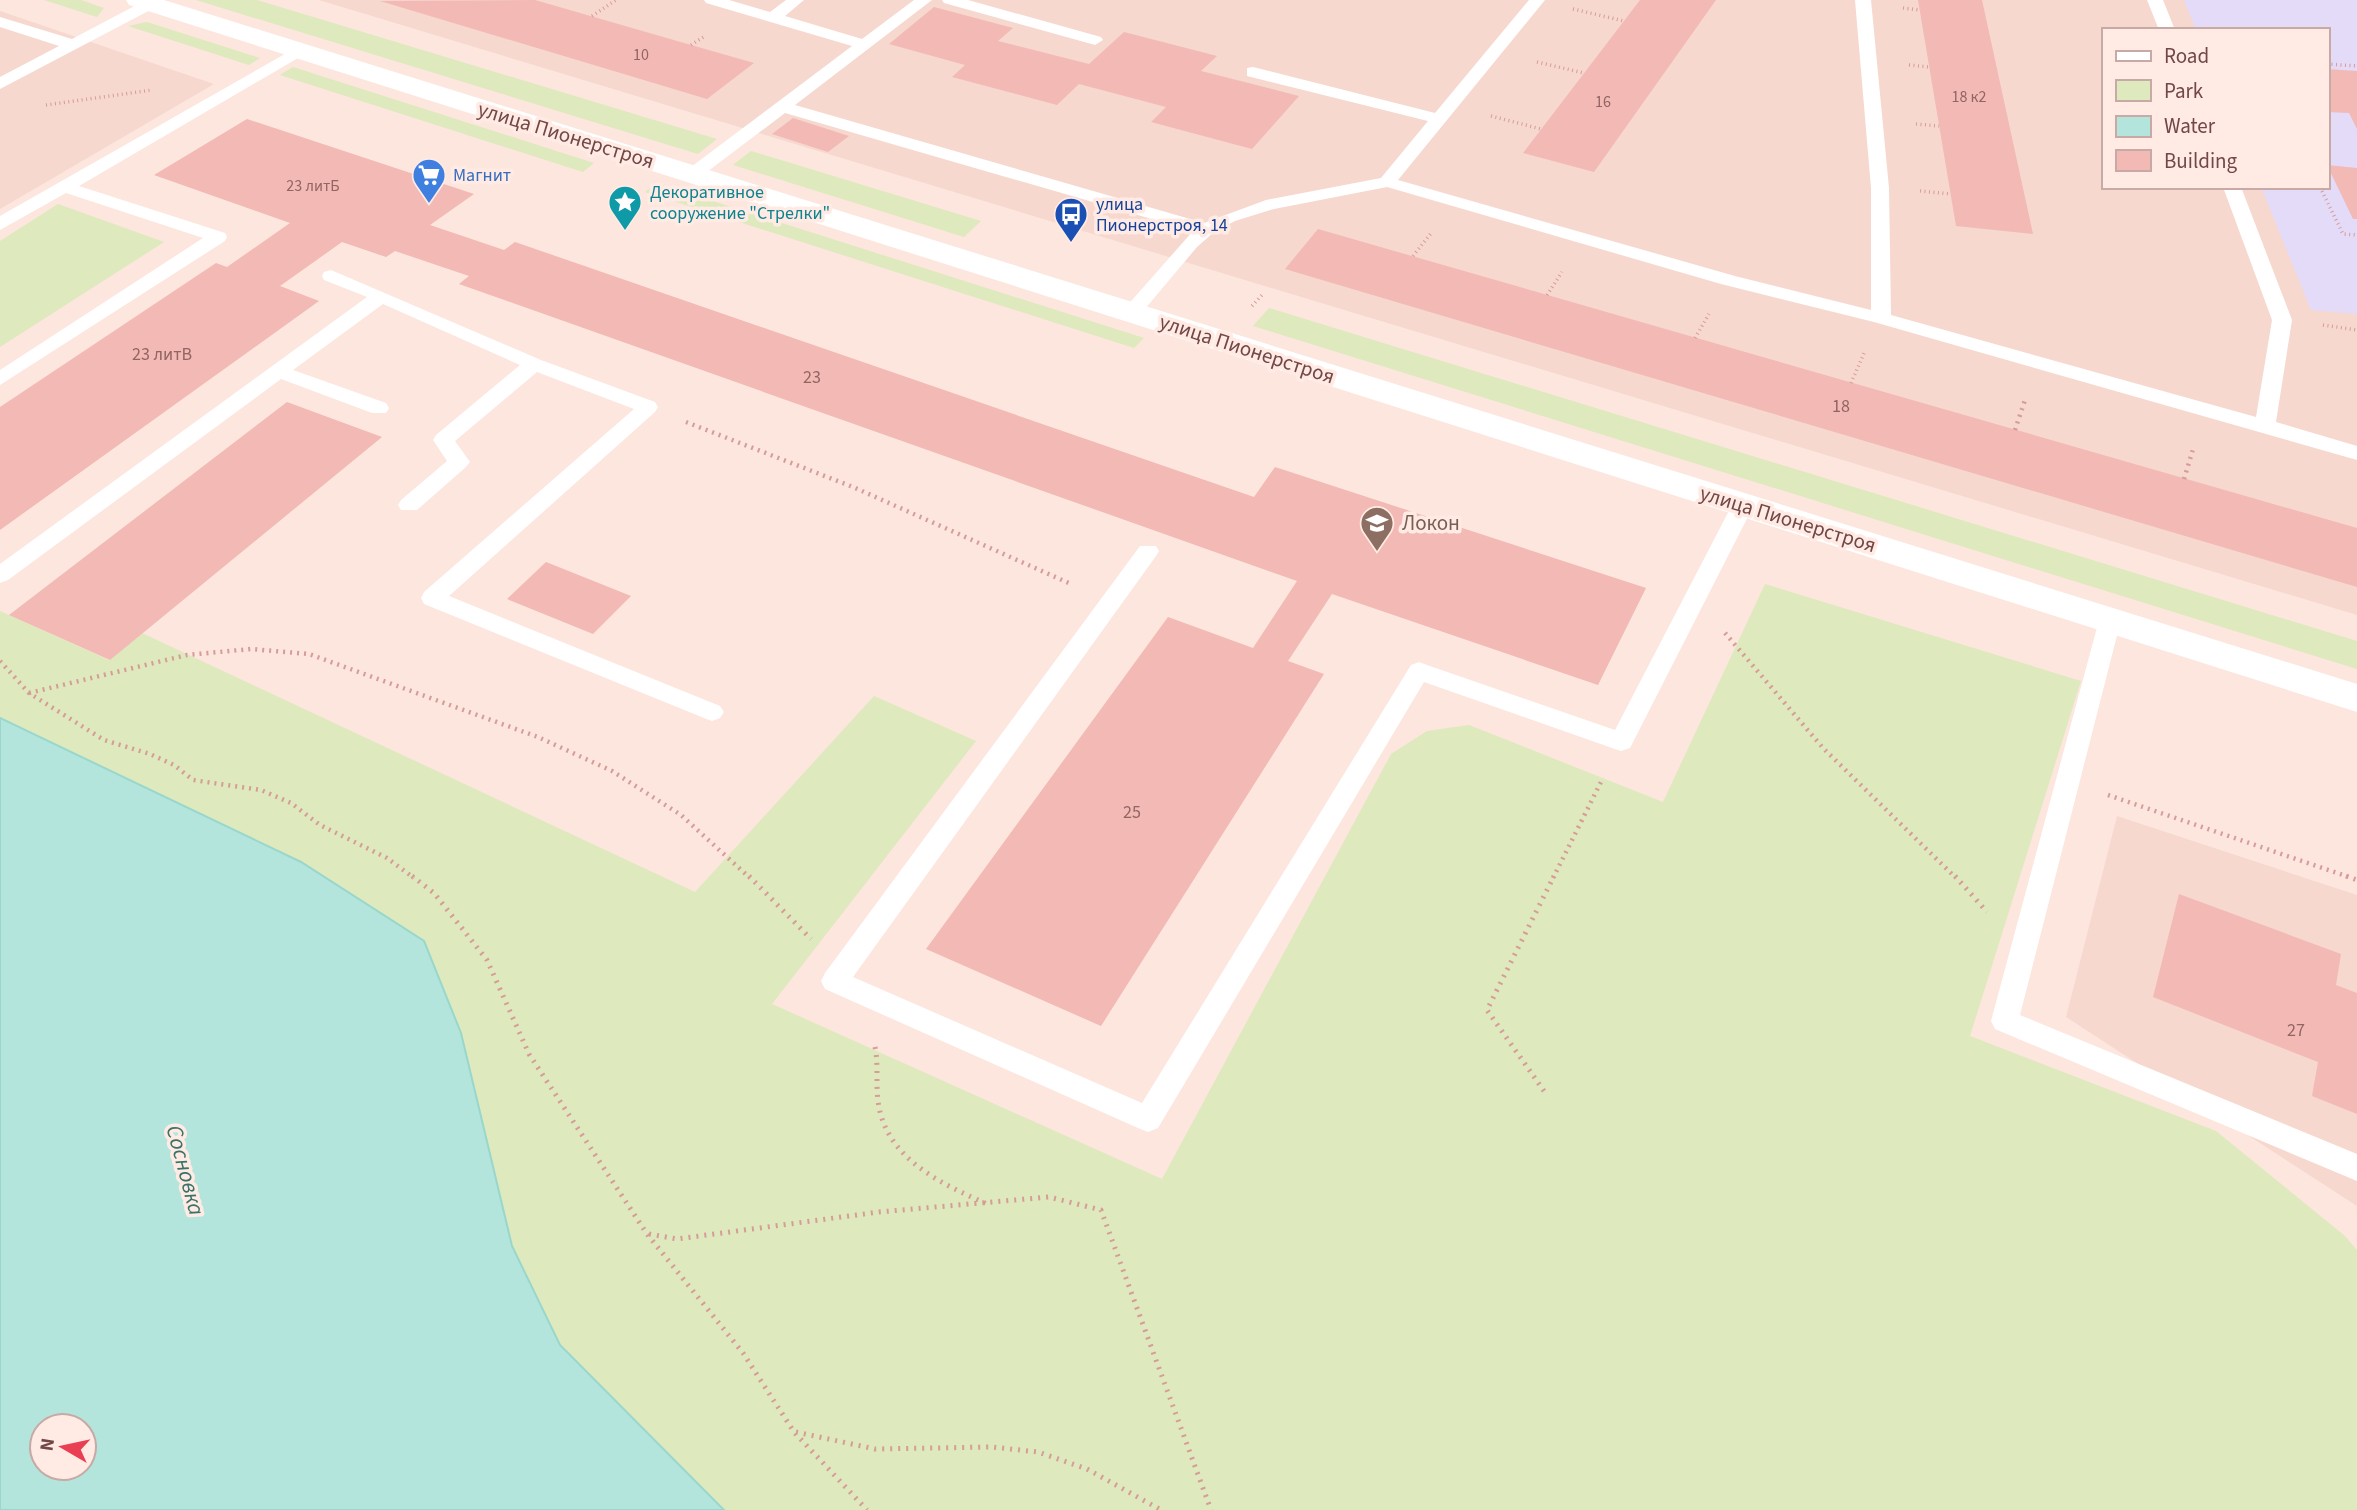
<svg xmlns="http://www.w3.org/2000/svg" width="2357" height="1510" viewBox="0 0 2357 1510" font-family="'Source Sans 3',sans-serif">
<rect width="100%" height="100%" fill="#fce6de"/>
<path fill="#f6d8cf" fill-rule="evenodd" d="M319 0H2357V615L1298 296ZM2103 30H2327V187H2103Z
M0 11 214 84 0 209Z
M2117 816 2357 895V1206L2066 1017Z"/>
<path fill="#e4dbf8" d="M2184 0H2357V314L2311 310 2261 187H2327V30H2196Z"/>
<path fill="#dee9bd" d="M44 0H81L104 8 97 17Z
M196 0H257L717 139 698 154Z
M147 22 260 58 249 65 128 26Z
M293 67 594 163 583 172 280 75Z
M751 151 981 221 964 237 733 165Z
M656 183 1144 338 1134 348 645 192Z
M58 204 164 242 0 347V241Z
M1269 308 2357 641V669L1253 326Z
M1765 584 2081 681 1970 1036 2216 1131 2345 1236 2357 1250V1510H724L560 1345 512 1246 461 1033 38 735 0 718V611L109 660 142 633 695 892 874 696 976 741 772 1004 1162 1179 1391 754 1427 731 1469 725 1663 802Z"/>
<path fill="#b3e5dc" stroke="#99d7cc" stroke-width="2" fill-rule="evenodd" d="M0 718 301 862 424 941 461 1033 512 1246 560 1345 724 1510H0ZM42 1426H84V1468H42Z"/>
<path fill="#f2b9b5" d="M535 0 691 45 754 63 707 99 380 1Z
M1640 0H1716L1594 172 1523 153Z
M1918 0H1982L2033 234 1956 226Z
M934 7 1013 28 998 41 1089 64 1124 32 1217 56 1201 71 1299 96 1252 149 1151 122 1166 107 1079 84 1057 105 952 77 965 65 889 44Z
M2327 69 2357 71V129L2349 113 2327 112Z
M793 118 849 136 828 152 772 134Z
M247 119 474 194 430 225 504 250 515 242 1254 497 1275 467 1646 588 1598 685 1332 594 1288 661 1324 674 1101 1026 926 949 1168 617 1253 648 1297 581 459 284 469 276 395 251 386 257 342 242 280 286 319 301 0 530V407L216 263 227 267 290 223 154 175Z
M2327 165 2357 168V219H2353Z
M1318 229 2357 528V587L1285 269Z
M287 402 382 437 110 660 9 615Z
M546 562 631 596 593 634 507 599Z
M2179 894 2341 954 2336 985 2357 993V1114L2312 1096 2318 1062 2153 997Z"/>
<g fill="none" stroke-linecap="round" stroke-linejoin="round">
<path stroke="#d69c99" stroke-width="3.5" stroke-dasharray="1 3.5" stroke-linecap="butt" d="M1903 8 1920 10
M1573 9 1624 21
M592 16 616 0
M691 45 705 36
M1537 62 1584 73
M2327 64 2357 66
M1909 65 1929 67
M46 105 152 90
M1491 116 1541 129
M1916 124 1939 126
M2320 187 2343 234 2357 235
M1920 191 1951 194
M1413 256 1432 232
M1547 295 1562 272
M1252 306 1262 295
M2323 325 2357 330
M1695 338 1709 314
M1851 383 1865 351"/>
<path stroke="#d69c99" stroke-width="4.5" stroke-dasharray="2 5" stroke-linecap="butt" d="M686 422 853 487 1071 584
M2015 430 2026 397
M2184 479 2194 446
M1725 633 1823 748 1956 878
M0 661 29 693 104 740 150 754 174 765 193 780 261 790 291 803 320 825 387 858 414 878
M29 693 187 655 251 649 309 654 538 737 612 771 681 815 750 878
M2108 795 2352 878
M1553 878 1602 780"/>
<path stroke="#d69c99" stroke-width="5" stroke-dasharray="2 6" stroke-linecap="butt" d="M412 876 434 893 487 960 529 1054 647 1234 743 1353 794 1432 867 1510
M749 876 811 939
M1955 876 1987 912
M2346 876 2357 880
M875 1047C879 1067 875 1087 879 1107 889 1160 942 1184 987 1204
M1544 1091 1487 1010 1554 876
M649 1234 677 1239 879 1212 1049 1197 1101 1210 1211 1510
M796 1432 875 1449 992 1447 1038 1452 1087 1469 1161 1510"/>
<path fill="#fff" fill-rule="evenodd" d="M153 0 158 4 156 7 0 89V77L59 46 0 27V17L72 39 144 1Z
M704 0H729L770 12 786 0H804L785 16 862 39 914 0H932L795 105 1204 223 1266 200 1381 178 1428 121 1247 76V68L1253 67 1435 113 1529 0H1545L1398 180 1735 276 1871 310V188L1855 0H1871L1889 188 1891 315 2256 417 2272 320 2223 187H2241L2292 320 2276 422 2357 446V460L1874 322 1721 284 1387 187 1274 209 1235 221 1214 232 1197 247 1139 316H1125L1122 312 1125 308 1193 231 785 113 699 178H687L684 174 687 170 852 46 706 3Z
M942 0H968L1101 37 1103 40 1095 45 944 3Z
M2147 0H2163L2175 30H2159Z
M299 46 305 48V54L79 186 225 233 227 237 225 241 0 385V370L203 238 66 193 0 230V216Z
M331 270 541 360 655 402 658 407 655 412 449 596 720 706 724 712 720 718 712 721 704 718 424 604 421 598 424 592 634 409 537 372 455 441 470 462 466 467 417 510H401L398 505 401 500 447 461 433 440 436 435 520 365 383 304 293 370 386 403 389 408 386 413H372L281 379 8 580 0 583V564L367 297 324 280 322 276 324 272Z
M1743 498 1751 500 1754 505 1630 748 1621 751 1612 748 1424 682 1158 1128 1148 1132 1138 1128 825 989 821 981 825 973 1140 546H1156L1159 551 1156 556 853 977 1142 1103 1411 665 1419 662 1427 665 1615 730 1732 505 1735 500Z
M2110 612 2118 614 2121 620 2020 1015 2357 1154V1181L1995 1029 1991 1021 2099 620 2102 614Z"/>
<path fill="#fff" fill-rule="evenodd" d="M126 0H164L2357 684V712L129 5Z"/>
</g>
<defs>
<symbol id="supermarket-pin" viewBox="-11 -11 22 30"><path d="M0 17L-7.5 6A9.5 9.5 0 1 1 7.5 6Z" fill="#3f7fe0" stroke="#ffebe4"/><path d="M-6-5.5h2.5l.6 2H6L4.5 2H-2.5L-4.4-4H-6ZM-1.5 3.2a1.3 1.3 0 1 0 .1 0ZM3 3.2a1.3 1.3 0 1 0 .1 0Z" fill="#fff"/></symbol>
<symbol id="sight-pin" viewBox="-11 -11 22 30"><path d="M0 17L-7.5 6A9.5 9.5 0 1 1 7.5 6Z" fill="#0f9aa8" stroke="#ffebe4"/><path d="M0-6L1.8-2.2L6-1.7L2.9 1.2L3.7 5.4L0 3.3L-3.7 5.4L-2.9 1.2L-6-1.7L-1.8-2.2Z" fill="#fff"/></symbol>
<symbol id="bus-pin" viewBox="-11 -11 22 30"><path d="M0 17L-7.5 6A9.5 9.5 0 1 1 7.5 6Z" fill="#1a4fb4" stroke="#ffebe4"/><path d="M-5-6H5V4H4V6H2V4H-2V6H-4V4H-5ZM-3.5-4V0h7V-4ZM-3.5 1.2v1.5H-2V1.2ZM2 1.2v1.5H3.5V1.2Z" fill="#fff"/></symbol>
<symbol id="university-pin" viewBox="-11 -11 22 30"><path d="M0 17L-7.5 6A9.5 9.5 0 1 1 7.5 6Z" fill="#8d6e63" stroke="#ffebe4"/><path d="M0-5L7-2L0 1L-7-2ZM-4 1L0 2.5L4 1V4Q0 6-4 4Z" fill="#fff"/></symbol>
</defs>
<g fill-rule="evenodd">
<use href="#supermarket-pin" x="410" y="156" width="38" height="52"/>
<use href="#sight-pin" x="606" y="183" width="38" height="52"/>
<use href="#bus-pin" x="1052" y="195" width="38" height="52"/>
<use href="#university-pin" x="1358" y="504" width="38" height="52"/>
</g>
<g text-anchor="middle" stroke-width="7" stroke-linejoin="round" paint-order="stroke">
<g font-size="16" fill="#926462">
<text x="641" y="60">10</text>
<text x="1969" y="102">18 к2</text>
<text x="1603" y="107">16</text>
<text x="313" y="191">23 литБ</text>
</g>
<g font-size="18" fill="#366cbe" stroke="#ffebe4" text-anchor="start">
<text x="453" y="181">Магнит</text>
</g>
<g font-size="18" fill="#0d838f" stroke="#ffebe4" text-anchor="start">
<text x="650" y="198">Декоративное<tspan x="650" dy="21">сооружение "Стрелки"</tspan></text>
</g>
<g font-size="18" fill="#164399" stroke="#ffebe4" text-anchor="start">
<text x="1096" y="210">улица<tspan x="1096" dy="21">Пионерстроя, 14</tspan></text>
</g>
<g font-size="18" fill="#926462">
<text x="162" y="360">23 литВ</text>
<text x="812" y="383">23</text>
<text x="1841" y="412">18</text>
<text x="1132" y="818">25</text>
<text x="2296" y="1036">27</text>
</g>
<g font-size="21" fill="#724746" stroke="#ffebe4">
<text transform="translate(566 135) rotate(17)" y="7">улица Пионерстроя</text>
<text transform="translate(1247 349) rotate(18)" y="7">улица Пионерстроя</text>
<text transform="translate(1788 519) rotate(17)" y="7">улица Пионерстроя</text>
</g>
<g font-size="21" fill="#785e54" stroke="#ffebe4" text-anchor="start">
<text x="1402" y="530">Локон</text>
</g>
<g font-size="23" font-style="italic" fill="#387268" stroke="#ffebe4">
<text transform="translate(186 1170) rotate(75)" y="8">Сосновка</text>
</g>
</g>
<rect x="2102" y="28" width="228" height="161" fill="#ffebe4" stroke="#c7a9a5" stroke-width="2"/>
<rect x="2116" y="51" width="35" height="10" fill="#ffffff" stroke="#c7a9a5" stroke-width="2"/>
<text x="2164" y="63" font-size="21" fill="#724746">Road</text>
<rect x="2116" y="80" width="35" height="21" fill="#dee9bd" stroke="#c7a9a5" stroke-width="2"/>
<text x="2164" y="98" font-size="21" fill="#724746">Park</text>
<rect x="2116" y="116" width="35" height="21" fill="#b3e5dc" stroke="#c7a9a5" stroke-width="2"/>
<text x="2164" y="133" font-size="21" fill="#724746">Water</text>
<rect x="2116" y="150" width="35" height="21" fill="#f2b9b5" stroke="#c7a9a5" stroke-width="2"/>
<text x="2164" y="168" font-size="21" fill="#724746">Building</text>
<g transform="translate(63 1447) rotate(279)"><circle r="33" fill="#ffebe4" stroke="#c7a9a5" stroke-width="2"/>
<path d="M0-5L12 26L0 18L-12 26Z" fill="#ea3f53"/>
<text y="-10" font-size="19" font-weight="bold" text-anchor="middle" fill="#724746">N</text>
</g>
</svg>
